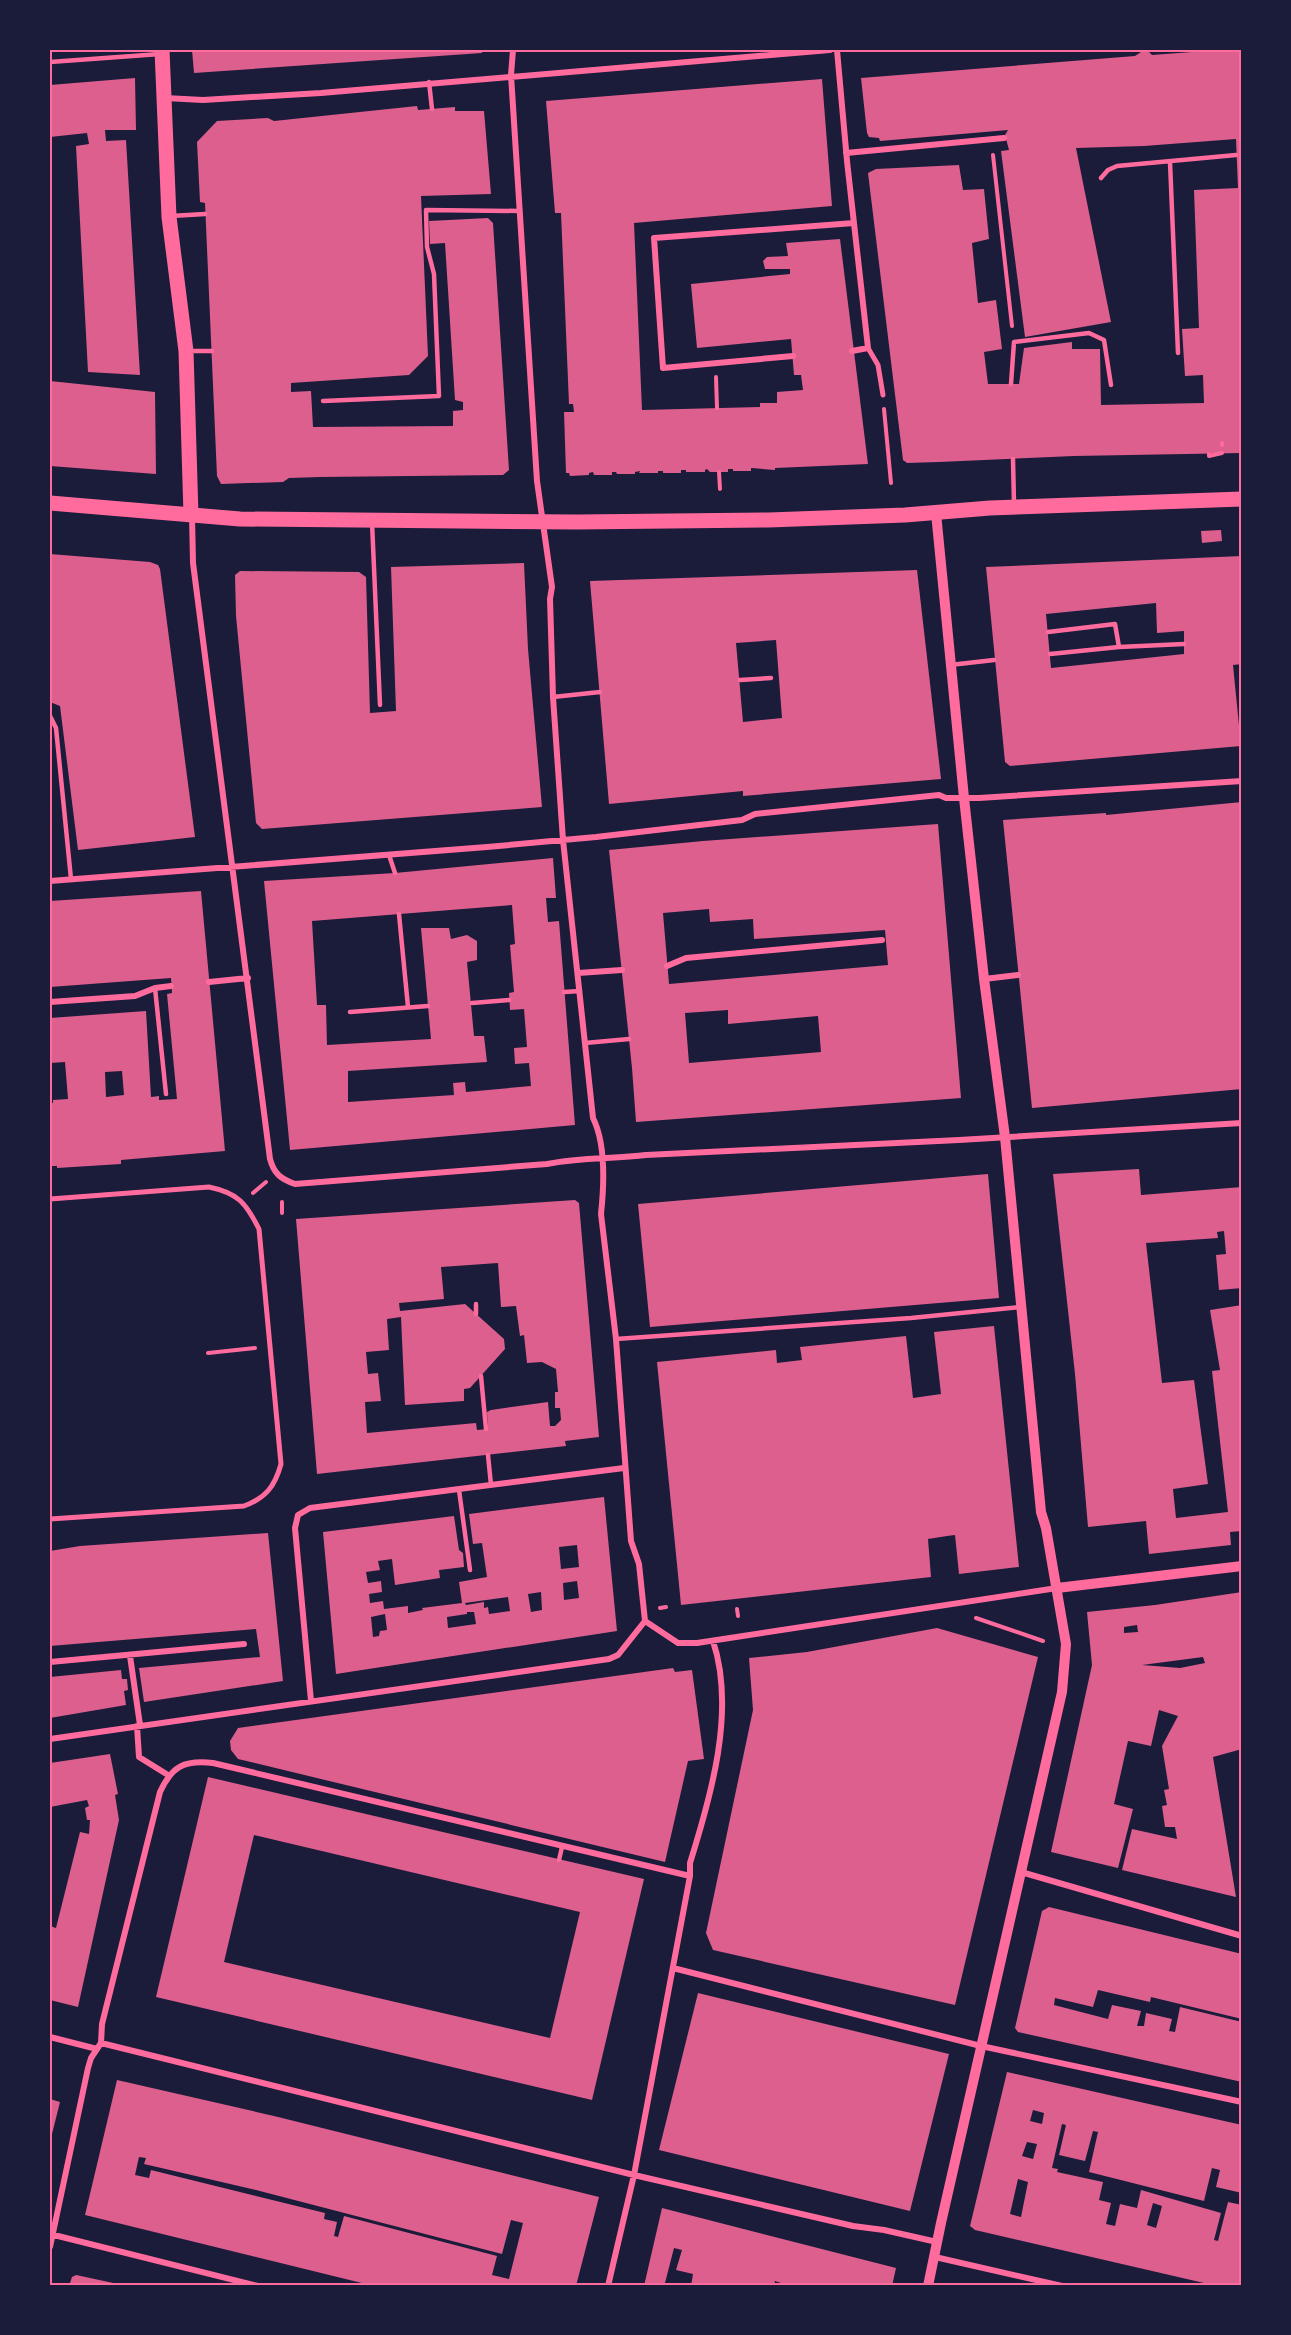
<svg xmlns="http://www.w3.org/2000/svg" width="1291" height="2335" viewBox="0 0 1291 2335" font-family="Merriweather,serif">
<rect width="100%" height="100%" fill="#1b1b3a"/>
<path fill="#dd5f8e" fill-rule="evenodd" d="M192 50H482V53L194 73Z
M1219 50H1242V453L1074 456 939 462 907 463 903 460 868 173 876 169 959 165 963 190 984 189 989 239 972 243 978 303 996 300 1002 349 984 352 988 384H1019L1024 348 1072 342V349H1100L1101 405 1204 403 1203 375 1185 376 1182 329 1199 328 1194 190 1238 188 1236 139 1144 146 1076 148 1111 322 1025 337 1001 151 1009 150 1005 135 1008 130 880 141 879 138 869 137 867 133 861 78 1135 56 1141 52 1148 51 1152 55Z
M135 78 136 130H105L106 141 126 140 140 375 88 372 76 146 89 144 87 133 50 137V85Z
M822 79 832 206 634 223 642 410 760 407V403H777V392L803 390 801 375H794L791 339 697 348 691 284 790 274V269H765L763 261 767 257 788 256 786 243 840 239 868 464 775 468V470L751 468V471H733V469H728V472H710L707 469 705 470V472H686V470H681V473H663V471H658V473H639L640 471 635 472V474H617L616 472H612V475H594L593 472 589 473V475L570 476 569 473H566L564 412H574L573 404H569L561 213H555L546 101Z
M417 106 418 110 455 107V111H484L491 194 421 196 428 356 409 375 291 383V392L311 391 313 427 453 426V411L463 410V402L455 400 445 243 430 244 429 221 488 218 493 223 509 470 503 475 320 477 289 478 283 482 221 484 217 476 205 203 200 202 197 142 217 121 268 118 274 121Z
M50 381 155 392 156 474 50 466Z
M1221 530 1222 541 1202 543 1201 531Z
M50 554 150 562 158 565 160 569 195 837 78 850 60 706 50 702Z
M1242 556V664L1233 665 1241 746 1010 766 1005 762 986 567ZM1156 603 1157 633 1184 631V654L1051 668 1046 614Z
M524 563 528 649 542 807 262 829 256 823 236 616 235 575 240 571 359 572 366 577 370 713 396 711 391 567Z
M917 570 941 779 743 796V791L609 804 590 581ZM776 640 782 718 743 722 736 643Z
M1242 802V1089L1032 1108 1003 820 1106 813V815Z
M938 824 961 1098 636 1122 632 1068 609 850 703 841ZM709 909 710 922 753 919 754 939 885 930 888 965 669 984 663 913ZM728 1010V1024L818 1016 821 1052 689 1063 685 1013Z
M553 858 556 898H546L548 922 559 921 575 1125 290 1150 264 881 395 873ZM512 905 515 944 510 945 514 992 509 993 510 1010 524 1009 527 1047 514 1048 515 1064 529 1063 531 1086 466 1092 465 1082 453 1083 454 1095 348 1102V1071L487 1062 484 1036H474L467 962 477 960V941L467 935 451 939 449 928H421L431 1039 327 1045 326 1005H317L312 921Z
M201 891 225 1151 121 1160V1164L57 1168V1166H50V1103H53V1100L68 1099 65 1062 50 1063V1018L146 1011 151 1097 159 1096V1100L177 1099 167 994 172 993 171 978 50 987V901ZM122 1071 124 1095 106 1097 105 1072Z
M1139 1169 1141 1195 1242 1187V1288L1219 1290 1216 1255 1226 1254 1224 1231 1217 1232 1218 1238 1146 1243 1162 1383 1194 1380 1208 1484 1173 1489 1176 1518 1228 1512 1212 1371 1220 1370 1210 1310 1242 1305V1531L1230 1532 1231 1545 1149 1554 1146 1521 1088 1527 1075 1374 1053 1174Z
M988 1174 999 1298 650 1327 638 1204Z
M575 1200 579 1203 599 1437 565 1441 566 1446 317 1474 296 1219ZM498 1263 501 1307 516 1306 520 1336 524 1335 527 1363 542 1362 556 1369 558 1392H555V1408H560L561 1420 555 1426H550L548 1402 491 1410 487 1412 488 1429 477 1430 476 1423 367 1433 365 1402 381 1401 378 1373 368 1374 366 1352 389 1350 387 1319 401 1317 405 1405 464 1401V1389L470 1388 505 1349 504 1339 465 1304 400 1311 399 1303 444 1299 441 1267Z
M994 1326 1019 1567 959 1574 955 1535 947 1536 928 1539 931 1577 681 1605 657 1362 776 1350 777 1363 802 1360 800 1347 906 1336 913 1398 941 1394 934 1332Z
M604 1497 617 1631 336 1674 323 1532 454 1516 459 1550 463 1553 464 1567 439 1570 440 1578 395 1585 392 1559 378 1561 380 1570 366 1572 368 1583 381 1581 382 1592 369 1594 370 1603 383 1601 384 1609 408 1606V1613L423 1610 422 1608 462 1603 459 1582 487 1577 482 1543 473 1544 469 1514ZM577 1545 579 1567 561 1569 559 1547ZM577 1581 579 1598 564 1600 563 1583ZM541 1592 542 1610 531 1612 528 1594ZM508 1597 510 1611 489 1614 488 1607 484 1608V1602L466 1605 465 1603ZM467 1612H474L476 1624 448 1628 447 1617 467 1614ZM385 1614 387 1630 380 1631 379 1636 373 1637 371 1617Z
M268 1533 283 1681 144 1702 139 1668 260 1657 256 1629 50 1646V1551L80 1546Z
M1242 1592V1749L1213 1757 1236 1897 1122 1870 1132 1829 1177 1839 1175 1827H1165L1162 1806 1167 1805 1164 1790 1169 1789 1162 1746 1178 1716 1159 1710 1151 1746 1128 1741 1114 1804 1133 1809 1118 1868 1051 1852 1092 1665 1087 1612 1155 1605ZM1137 1625 1138 1632 1124 1633V1627ZM1203 1657 1205 1663 1180 1668 1142 1665Z
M937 1628 1038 1657 955 2005 713 1950 706 1933 753 1710 749 1658 807 1652Z
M673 1668 675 1672 692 1670 704 1759 688 1761 665 1862 238 1759 231 1750 230 1741 238 1728Z
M121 1670 122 1679H127L128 1690 124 1691 126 1705 50 1718V1677Z
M110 1754 118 1794 115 1795 119 1820 78 2007 50 2000V1926L56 1928 80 1832 89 1834 90 1820H87L85 1808 89 1806 87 1800 50 1807V1763Z
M208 1777 644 1879 592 2100 156 1997ZM254 1835 580 1912 550 2038 224 1962Z
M1049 1907 1242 1954V2019L1151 1997 1150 2002 1098 1990 1093 2007 1055 1998 1054 2005 1108 2019 1112 2005 1141 2011 1137 2026H1144L1146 2013 1172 2019 1169 2031 1175 2032 1180 2007 1242 2022 1239 2052H1242V2082L1018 2032 1015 2028 1042 1911Z
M698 1993 949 2054 910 2211 659 2150Z
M1007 2072 1242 2125V2193L1216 2187 1220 2170 1212 2168 1204 2201 1089 2172 1098 2132 1093 2131 1085 2161 1059 2155 1066 2125 1062 2124 1052 2168 1058 2169 1057 2172 1103 2182 1099 2200 1111 2203 1106 2224 1115 2226 1120 2204 1137 2208 1141 2190 1221 2213 1214 2240 1218 2241 1228 2202 1242 2205V2286H1217L975 2230 970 2226ZM1033 2110 1044 2113 1042 2124 1030 2121ZM1027 2142 1037 2144 1033 2159 1022 2156ZM1018 2179 1028 2182 1021 2217 1010 2214ZM1153 2203 1162 2206 1156 2228 1147 2225Z
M117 2080 274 2116 599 2197 576 2286H374L85 2215ZM139 2157 146 2158 144 2164 256 2190 502 2254 511 2220 523 2223 509 2279 492 2275 497 2256 344 2216 338 2237 334 2236 337 2222 324 2219 325 2213 151 2170 149 2178 135 2175Z
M50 2099 60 2102 50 2142Z
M662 2208 896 2268 892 2286H784V2284L775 2281 774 2286H691L693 2274 676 2270 682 2250 674 2248 665 2283 673 2286H644Z
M76 2275 118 2284 121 2283 129 2286H69L72 2277Z"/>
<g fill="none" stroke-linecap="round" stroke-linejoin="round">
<path stroke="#ff6b9d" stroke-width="4" d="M993 155 1012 326
M716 377 717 408
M884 409 891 483
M1222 445V443
M1209 454V456L1222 453
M719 472 720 489
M253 1193 266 1182
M282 1202V1213
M208 1353 255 1348
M660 1608 666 1607
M737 1609 738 1616
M976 1618 1043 1641"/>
<path stroke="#ff6b9d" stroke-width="4.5" d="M50 62 160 54
M429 82 432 109
M1170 162 1178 353
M1101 178 1108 170 1117 166 1236 155
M171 216 205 214
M188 351H212
M1011 384 1014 342 1089 333 1104 340 1111 385
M323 401 439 396 434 274 427 247 426 210 520 211
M1013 459 1014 504
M372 522 380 705
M1048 632 1115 624 1119 647
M1050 654 1119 647 1184 644
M950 665 994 660
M740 680 771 678
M553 697 600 692
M50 716 56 728 71 879
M389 855 395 873
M399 914 408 1007
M155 988 166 1094
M564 992 580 991
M472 1003 509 1000
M350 1012 428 1006
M585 1043 629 1039
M476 1304V1314
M616 1339 911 1318 1020 1307
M481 1376 486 1429
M488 1455 491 1485
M459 1490 470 1570
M559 1860 562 1847"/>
<path stroke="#ff6b9d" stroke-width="5" d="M868 348 878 365 883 395
M50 1199 209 1187C238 1193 246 1203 259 1229L281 1464C275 1486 266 1498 244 1506L50 1519"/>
<path stroke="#ff6b9d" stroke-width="6" d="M513 50 511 75 537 481 552 587 550 599 553 697 563 840 593 1118C606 1144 604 1186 601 1214L616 1339 631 1541 639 1564 645 1621
M837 50 847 161 868 348 852 351
M165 98 203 100 321 93 830 50
M846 153 1004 138
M793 356 663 368 654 238 854 223
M192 516 193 563 270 1159C274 1174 281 1179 295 1184L547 1164C580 1157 613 1159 646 1155L959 1140 1242 1123
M50 881 487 847 596 837 742 820 755 814 939 795 946 798H979L1242 781
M667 966 686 958 882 940
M578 973 622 970
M984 979 1018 975
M209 982 248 978
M50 1002 135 996 155 988 171 986
M645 1621 678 1643H697L1057 1588
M130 1656 140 1725
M50 1662 244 1644
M311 1701 295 1528 298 1515 310 1508 624 1468
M137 1726 139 1757 168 1775
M50 1739 609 1659 618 1655 645 1621
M1021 1872 1242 1936
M673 1968 981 2046 1242 2102
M50 2037 97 2049
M101 2043 634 2175 853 2226 884 2230 937 2242
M50 2234 258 2286
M50 2247 88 2068 91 2058 101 2043 102 2024 160 1792C172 1766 184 1760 213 1763L690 1876
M935 2257 1062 2286
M608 2286 634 2175 690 1876V1863C711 1796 736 1710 713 1641"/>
<path stroke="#ff6b9d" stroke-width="10" d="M1057 1588 1242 1566
M928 2286 941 2223 1062 1692 1066 1644 1046 1528 1041 1512 1005 1137 984 979 964 798 936 513"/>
<path stroke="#ff6b9d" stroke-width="15" d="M162 50 169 217 186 351 191 515
M50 503 240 519 577 522 769 520 905 515 990 508 1242 499"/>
</g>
<rect width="1291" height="2335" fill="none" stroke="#1b1b3a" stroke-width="102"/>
<rect x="51" y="51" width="1189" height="2233" fill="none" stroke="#ff6b9d" stroke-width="2"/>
</svg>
